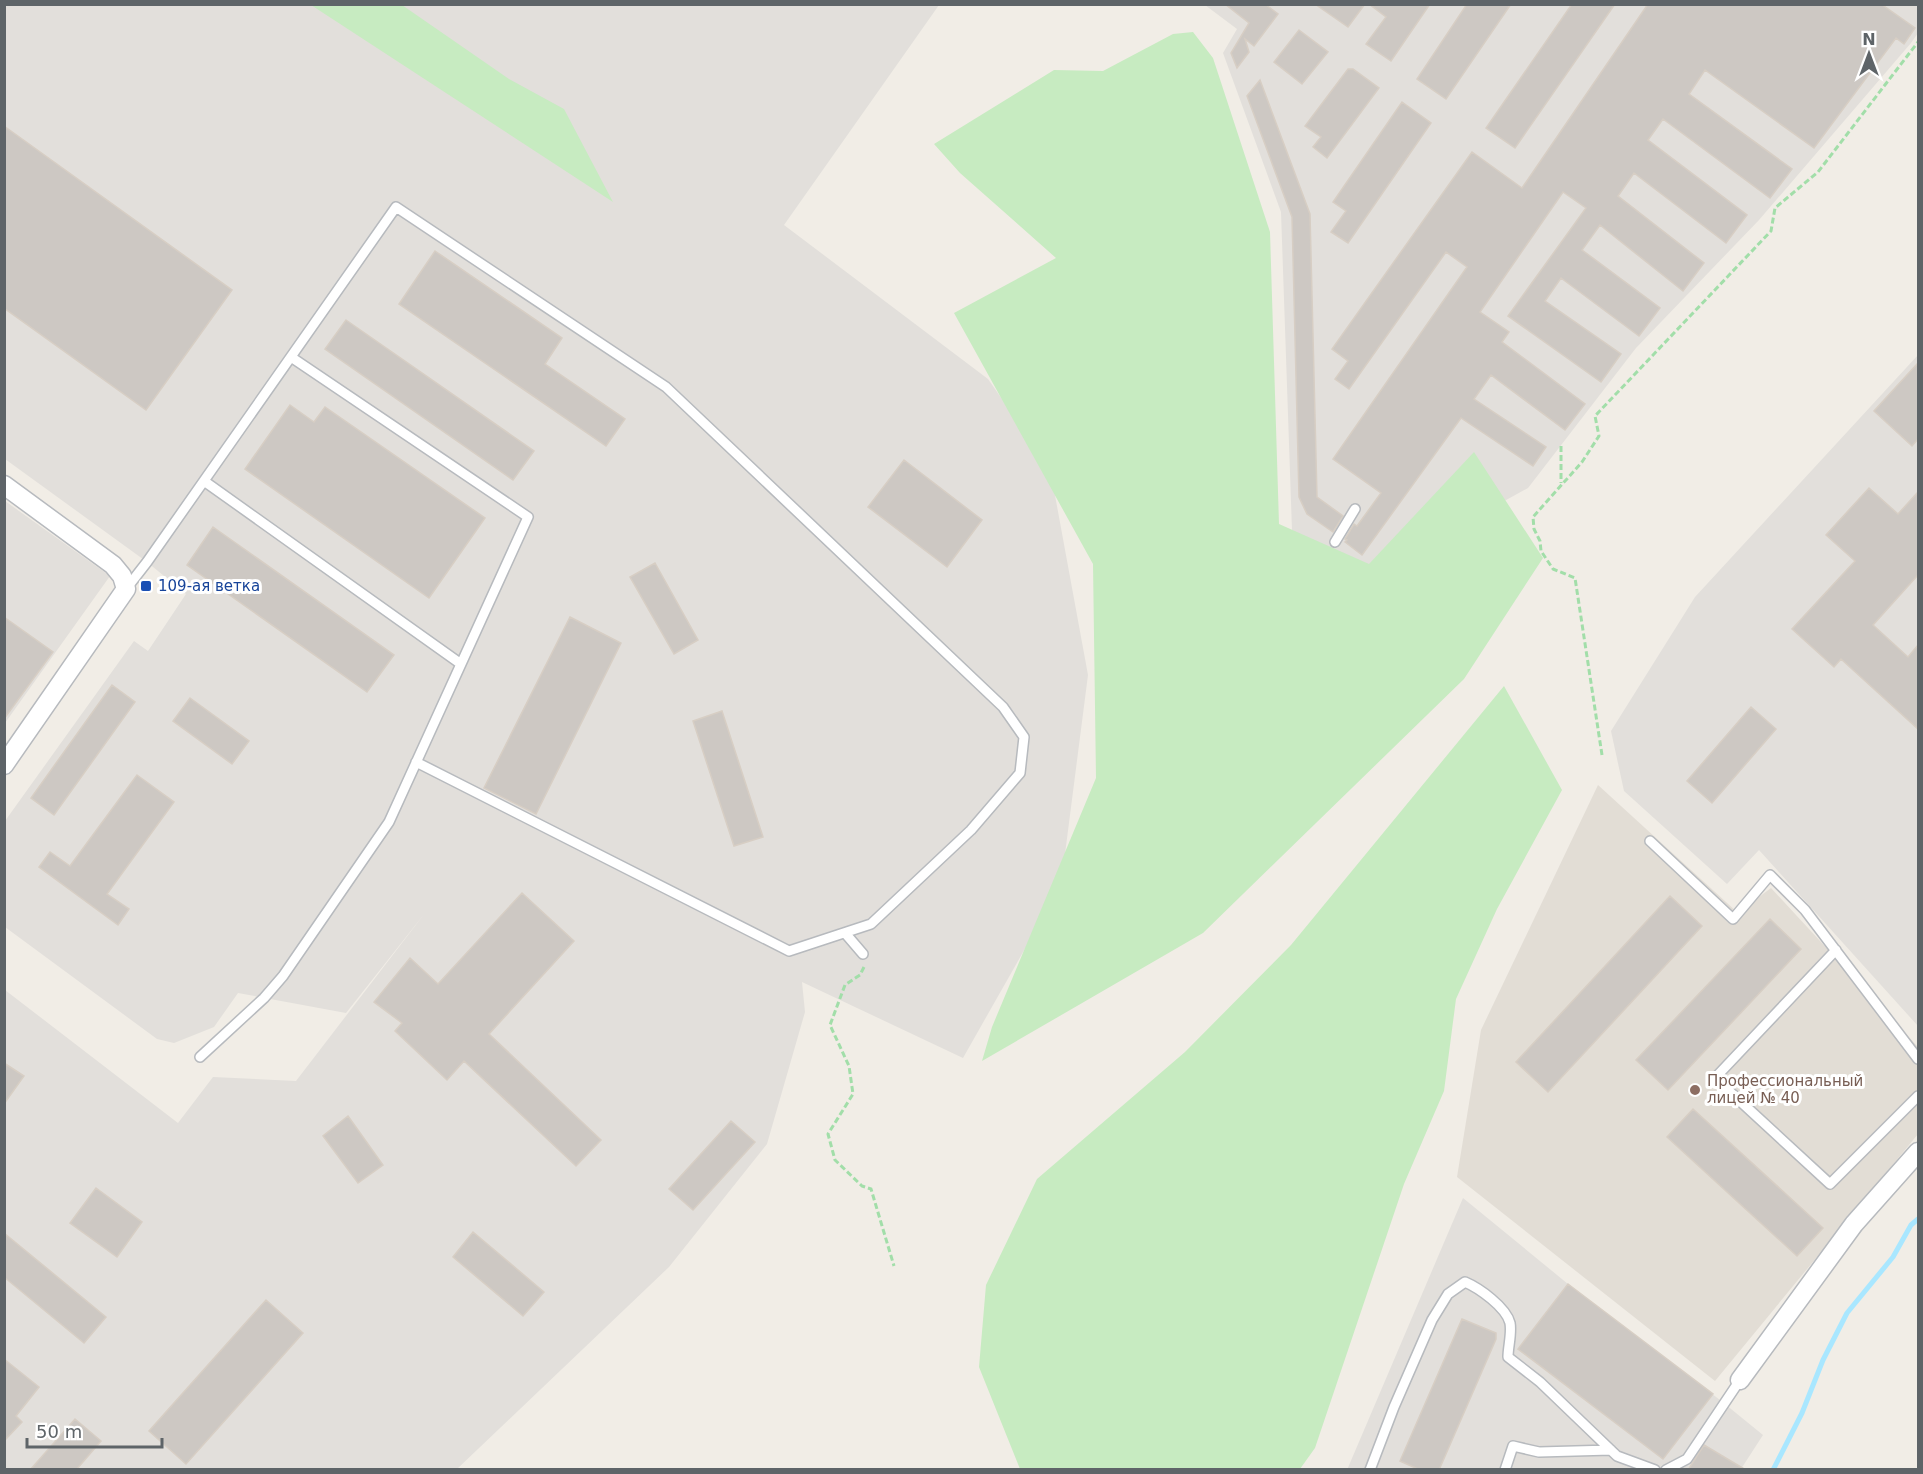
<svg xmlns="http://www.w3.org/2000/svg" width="1923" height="1474" viewBox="0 0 1923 1474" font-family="'DejaVu Sans',sans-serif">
<rect width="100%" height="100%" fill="#f1ede6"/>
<path fill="#e2dfdb" d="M1918 4V33L1911 43 1759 220 1636 348 1528 488 1361 580 1292 530 1281 212 1223 53 1237 29 1205 5Z
M5 5H939L784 225 988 379 1050 468 1088 675 1061 885 963 1058 802 982 805 1012 767 1144 669 1267 457 1469H5V990L178 1123 213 1077 296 1081 425 913 346 1013 238 993 214 1027 174 1043 157 1039 5 927V821L134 641 148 651 186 594 147 562 5 459Z
M1918 355V1026L1759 850 1727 884 1624 791 1611 731 1695 597Z
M5 501 110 576 5 723Z
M1463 1198 1568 1284 1720 1400 1763 1435 1741 1469 1347 1470Z"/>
<path fill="#e2ddd5" d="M1598 785 1738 913 1771 888 1918 1047V1134L1715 1381 1457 1177 1481 1030Z"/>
<path fill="#c7ebc1" d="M311 5H402L509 79 564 109 613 202Z
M1193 32 1213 58 1270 232 1279 524 1369 564 1474 452 1543 558 1464 679 1203 933 982 1061 992 1027 1096 778 1093 564 954 313 1056 258 960 173 934 144 1054 70 1103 71 1173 34Z
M1504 686 1562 790 1497 909 1456 999 1444 1091 1404 1184 1315 1448 1300 1469H1020L979 1367 986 1285 1037 1179 1185 1052 1291 945Z"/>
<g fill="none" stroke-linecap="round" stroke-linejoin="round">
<path stroke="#a9e7ff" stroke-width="5" d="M1773 1470 1802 1413 1823 1360 1847 1313 1893 1257 1911 1225 1918 1219"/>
</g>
<path fill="#cdc8c3" stroke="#d7cec4" stroke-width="1.5" d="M1225 4H1265L1278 14 1254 46 1245 39 1249 52 1237 68 1231 53 1249 23Z
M1315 4H1365L1348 27Z
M1369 4H1430L1391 61 1366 44 1386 17Z
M1467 4H1511L1446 99 1417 79Z
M1572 4H1615L1515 148 1486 128Z
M1648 4H1881L1915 28 1904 44 1896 38 1814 148 1705 70 1689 94 1792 169 1770 198 1663 119 1648 140 1747 215 1726 243 1634 173 1618 196 1704 263 1683 291 1600 225 1582 250 1660 308 1639 336 1561 278 1545 301 1621 354 1601 382 1508 316 1586 208 1563 192 1480 312 1509 332 1502 342 1585 404 1565 430 1491 375 1474 399 1546 447 1533 466 1461 418 1362 555 1345 542 1347 540 1345 539 1354 524 1357 526 1381 493 1333 459 1467 267 1446 252 1349 389 1335 379 1348 361 1332 349 1472 152 1522 188Z
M1299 30 1328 52 1302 84 1274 62Z
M1348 69H1353L1379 88 1327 158 1313 147 1321 137 1305 126Z
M1260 80 1310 214 1317 497 1343 516 1333 532 1307 514 1299 497 1292 217 1247 96Z
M1402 102 1431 123 1348 243 1331 232 1346 211 1333 202Z
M4 126 232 290 146 410 4 308Z
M435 251 562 338 545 364 625 419 606 446 399 304Z
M346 320 534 451 513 480 325 349Z
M1918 363V439L1912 446 1874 411Z
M290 405 314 422 325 407 485 518 429 598 245 469Z
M904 460 982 520 947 567 868 507Z
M1869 488 1898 514 1918 492V575L1873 625 1908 657 1918 645V729L1841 659 1834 667 1792 629 1855 561 1826 535Z
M213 527 394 655 367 692 187 565Z
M655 563 698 640 674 654 630 577Z
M4 617 53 652 4 719Z
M570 617 621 643 536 814 484 788Z
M112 685 135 702 54 815 31 798Z
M190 698 249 741 232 764 173 721Z
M1751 707 1776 729 1712 803 1687 781Z
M722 711 763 837 734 846 693 721Z
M137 775 174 802 107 894 129 909 118 925 39 867 50 852 70 866Z
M522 893 574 941 489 1034 601 1140 576 1166 464 1061 447 1080 395 1031 402 1023 374 1002 410 958 438 984Z
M1670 896 1702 926 1548 1092 1516 1062Z
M1770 919 1801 949 1668 1090 1636 1060Z
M4 1063 24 1076 4 1104Z
M1693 1109 1823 1228 1797 1256 1667 1137Z
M348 1116 383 1165 358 1183 323 1136Z
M731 1121 755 1142 693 1210 669 1189Z
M96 1188 142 1222 117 1257 70 1223Z
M473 1232 544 1292 523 1316 453 1257Z
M4 1233 106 1317 84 1343 4 1277Z
M1568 1284 1713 1394 1663 1459 1518 1349Z
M266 1300 303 1333 186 1464 149 1431Z
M1462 1319 1496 1333V1339L1439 1470H1420L1400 1461Z
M4 1359 39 1387 16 1416 22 1422 4 1441Z
M75 1419 101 1441 76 1470H30Z
M1704 1445 1746 1470H1688Z"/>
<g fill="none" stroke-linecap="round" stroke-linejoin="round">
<defs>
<path id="service" d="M204 481 461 664
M1335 542 1355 509
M126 589 147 562 396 207 666 387 1003 707 1024 737 1020 773 971 830 871 924 789 951 416 762
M1650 841 1733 919 1770 875 1805 910 1918 1059
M845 933 863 954
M1836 950 1715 1078 1830 1184 1918 1096
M200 1057 264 998 283 976 389 822 528 517 291 357
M1370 1470 1394 1407 1432 1320 1448 1294 1465 1282C1479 1288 1506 1307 1510 1323 1512 1333 1508 1347 1508 1357L1540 1382 1617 1456 1655 1470
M1505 1470 1513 1446 1539 1452 1611 1450
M1666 1470 1687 1459 1740 1380"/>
<path id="minor" d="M4 485 113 565 122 576 126 589 4 765
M1740 1380 1854 1224 1918 1152"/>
</defs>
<use href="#service" stroke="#b7babe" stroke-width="12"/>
<use href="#minor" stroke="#b7babe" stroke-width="21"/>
<path stroke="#a2dea9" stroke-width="3" stroke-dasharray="6 3" stroke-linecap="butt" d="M1561 446V483
M1602 755 1575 578 1553 569 1541 551 1540 541 1534 529 1533 517 1582 462 1599 436 1595 416 1771 231 1775 208 1818 172 1918 42
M864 967 860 975 845 985 830 1025 849 1066 853 1094 828 1134 835 1160 862 1186 871 1189 894 1266"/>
<use href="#service" stroke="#fff" stroke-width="9"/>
<use href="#minor" stroke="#fff" stroke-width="18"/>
</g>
<rect fill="#1a4fb4" stroke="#fff" stroke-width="2" x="140" y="580" width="12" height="12" rx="3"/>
<circle fill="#8d6e63" stroke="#fff" stroke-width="2" cx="1695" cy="1090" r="6"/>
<g text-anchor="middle" stroke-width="6" stroke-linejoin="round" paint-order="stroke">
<g font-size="15" fill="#164399" stroke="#fff" text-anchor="start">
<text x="158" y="591">109-ая ветка</text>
</g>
<g font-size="15" fill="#785e54" stroke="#fff" text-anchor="start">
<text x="1707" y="1086">Профессиональный<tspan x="1707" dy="17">лицей № 40</tspan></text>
</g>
</g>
<rect width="1923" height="1474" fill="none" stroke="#5e6468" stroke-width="12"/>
<g transform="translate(1869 54)" stroke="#ffffff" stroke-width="4.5" paint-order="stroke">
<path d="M0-4.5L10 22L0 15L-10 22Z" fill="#5e6468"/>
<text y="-9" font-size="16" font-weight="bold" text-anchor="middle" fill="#5e6468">N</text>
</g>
<path d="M27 1438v9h135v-9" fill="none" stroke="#5e6468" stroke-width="3"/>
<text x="36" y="1438" font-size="18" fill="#5e6468" stroke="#ffffff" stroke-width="4.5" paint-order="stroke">50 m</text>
</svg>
